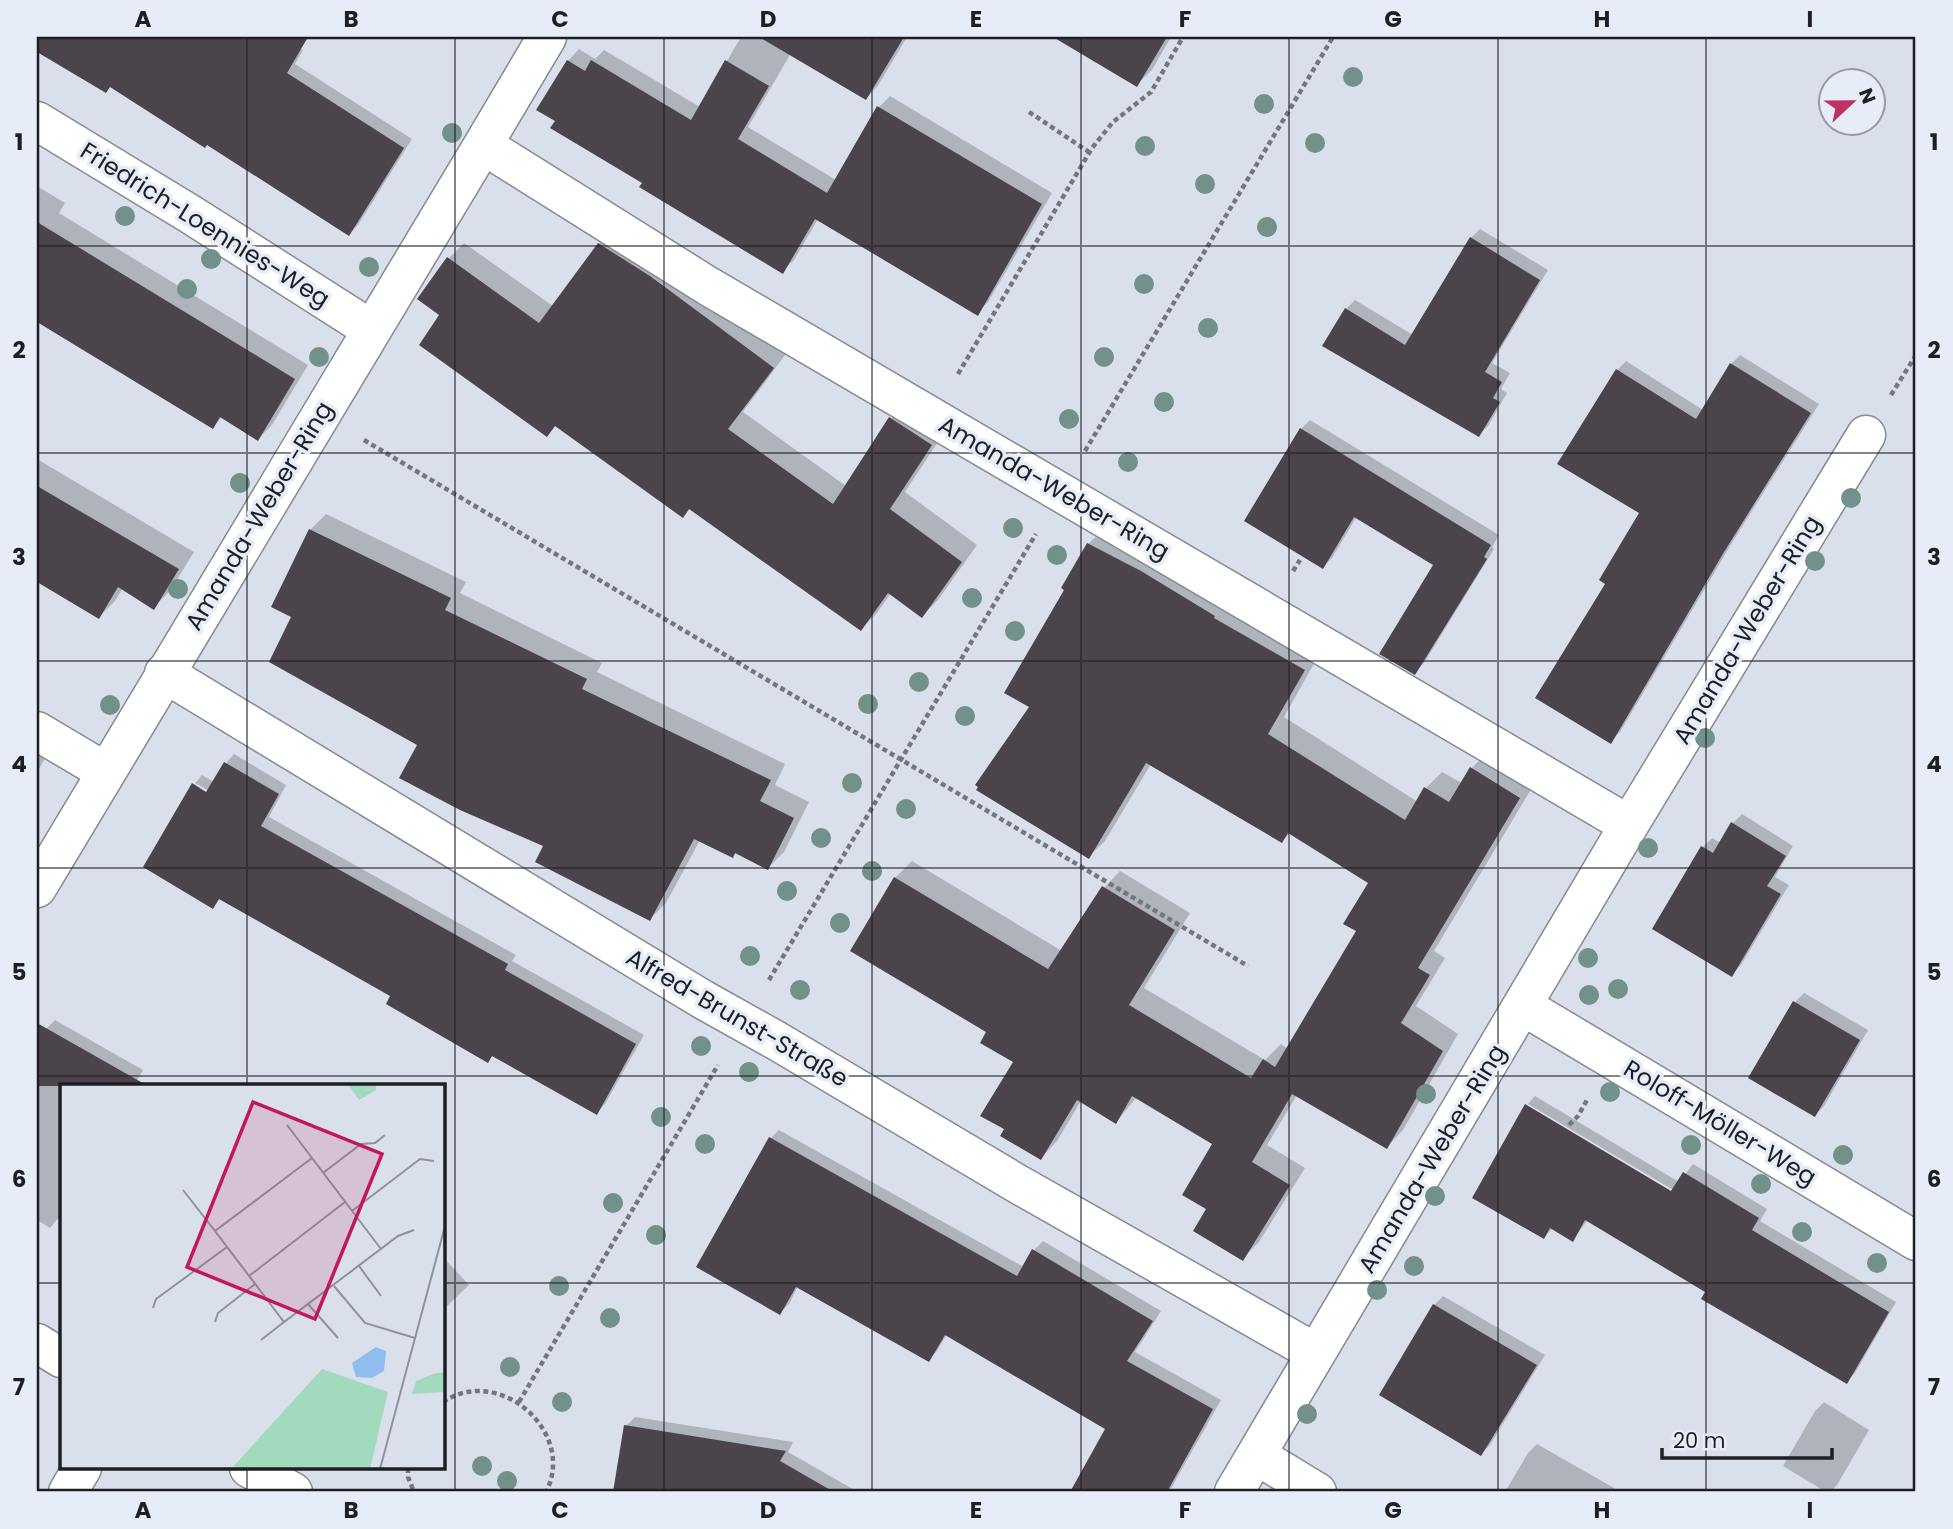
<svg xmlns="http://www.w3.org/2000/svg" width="1953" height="1529" viewBox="0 0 1953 1529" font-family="Poppins,sans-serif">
<rect width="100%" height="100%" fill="#dae0eb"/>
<path fill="#0003" d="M37 37H282L303 50 295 64 412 139 358 225 349 234 207 143 111 86 106 91 37 50Z
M741 37H907L877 87 866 98 791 53 748 127 836 180 879 107 890 96 1052 193 988 302 977 313 818 219 794 260 782 271 644 182 539 109 568 61 579 49 595 59 604 50 700 107Z
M1056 37H1171L1152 70 1136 85Z
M37 186 65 203 59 213 308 365 272 425 258 439 222 417 212 427 37 320Z
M615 228 788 351 743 412 846 486 891 419 907 403 947 428 905 492 977 545 938 600 922 616 891 593 877 613 861 629 691 508 683 516 557 425 547 434 442 315 448 259 464 243 553 306 599 244Z
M1480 229 1548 270 1492 363 1510 373 1501 389 1507 393 1488 426 1479 435 1346 309 1355 300 1413 335 1471 238Z
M1740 355 1819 404 1733 541 1620 732 1611 741 1607 583 1642 513 1617 370 1626 361 1703 410 1731 364Z
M1310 420 1499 535 1492 547 1494 549 1424 663 1415 672 1435 564 1357 516 1332 558 1323 567 1301 429Z
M37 459 194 552 170 591 154 607 123 588 115 601 99 617 37 580Z
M326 514 466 582 460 593 602 663 597 672 785 764 775 785 809 802 784 852 768 868 737 852 733 856 700 840 666 903 650 919 545 845 419 744 293 616 310 530Z
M1105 528 1320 653 1284 717 1418 802 1426 788 1442 772 1462 783 1472 768 1488 751 1536 781 1434 951 1445 958 1416 1006 1458 1034 1403 1130 1387 1147 1297 1095 1267 1145 1305 1168 1259 1242 1242 1259 1209 1209 1215 1143 1137 1097 1116 1122 1081 1101 1057 1141 1041 1158 1006 1129 1015 1061 989 1032 852 950 895 878 912 861 1062 951 1104 888 1120 871 1190 913 1144 988 1265 1060 1281 1044 1288 1049 1358 930 1370 882 1290 833 1282 841 1151 764 1105 841 1088 857 1031 707 1066 589 1088 544Z
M37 748 47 755 37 772Z
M234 754 286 785 269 817 516 955 512 961 644 1035 605 1104 596 1113 493 1055 488 1060 393 995 221 898 213 906 215 794 195 783 202 775 214 782 226 763Z
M1742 814 1793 846 1775 877 1789 885 1741 965 1732 974 1654 928 1703 847 1712 838 1721 843 1733 823Z
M1804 993 1868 1030 1824 1106 1815 1115 1751 1077 1795 1002Z
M55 1020 143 1070 134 1086H61V1215L50 1228 37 1220V1045L46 1029Z
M1535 1096 1679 1182 1693 1164 1767 1209 1760 1221 1896 1302 1855 1373 1846 1382 1707 1291 1588 1220 1573 1239 1553 1228 1544 1237 1475 1197H1678L1680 1194 1528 1104Z
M779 1130 1024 1267 1034 1250 1043 1241 1161 1311 1135 1352 1221 1400 1169 1492H1092L1077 1484 1107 1429 947 1334 937 1351 928 1360 798 1286 789 1304 780 1313 770 1139Z
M443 1257 469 1285 443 1310Z
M1443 1296 1545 1355 1490 1445 1481 1454 1434 1305Z
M1824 1402 1869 1430 1837 1485 1830 1492H1826L1783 1466 1815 1411Z
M635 1417 793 1442 788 1452 858 1492H615L626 1426Z
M1537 1444 1621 1492H1505L1528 1453Z"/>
<path fill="#4c444c" d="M37 37H308L287 73 404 148 349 236 207 145 205 148 110 87 106 93 37 52Z
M759 37H904L866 100Z
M1053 37H1167L1137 87Z
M567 60 585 71 591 60 691 120 725 60 769 86 738 139 827 193 877 106 1042 204 978 316 815 219 783 274 639 187 642 183 550 128 555 121 536 110Z
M37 222 295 379 258 441 220 417 213 429 37 322Z
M1470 237 1540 280 1485 372 1502 382 1493 398 1500 402 1479 437 1322 346 1345 308 1405 345Z
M598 243 650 276 774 368 728 429 833 504 889 417 932 445 890 509 962 562 922 618 888 593 861 631 689 509 683 518 555 426 547 437 419 345 439 315 417 299 447 257 539 323Z
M1730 363 1811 413 1724 552 1611 744 1535 698 1605 584 1599 580 1639 513 1557 464 1616 369 1696 419Z
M1300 428 1491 545 1484 557 1487 559 1415 675 1379 654 1433 565 1354 517 1323 569 1244 521Z
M37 486 179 569 154 610 118 587 99 619 37 582Z
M309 529 451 598 445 610 587 679 582 689 771 780 760 801 794 818 768 870 735 853 733 858 694 839 650 921 535 862 543 846 460 810 399 778 417 745 269 662 291 617 271 607Z
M1087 543 1141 571 1215 616 1214 618 1305 670 1268 734 1405 820 1424 787 1449 802 1470 767 1520 798 1418 968 1430 975 1401 1023 1443 1051 1387 1149 1292 1094 1252 1162 1290 1185 1243 1261 1193 1231 1206 1209 1182 1195 1212 1144 1132 1096 1116 1124 1077 1100 1041 1160 1000 1136 1004 1129 980 1116 1013 1062 980 1043 986 1032 850 951 894 877 1048 969 1102 886 1175 930 1129 1005 1251 1078 1263 1059 1275 1067 1356 931 1343 924 1368 883 1288 833 1282 843 1146 763 1089 859 976 790 978 787 975 785 1029 707 1004 693 1064 590 1061 588Z
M224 762 279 794 261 826 508 964 505 970 636 1044 597 1115 492 1056 488 1063 386 1004 390 996 219 899 213 909 143 867 192 783 206 792Z
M1731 822 1786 856 1767 886 1781 894 1732 977 1652 929 1701 846 1713 853Z
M1793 1001 1860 1040 1815 1117 1748 1078Z
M37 1023 148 1086H37Z
M1525 1104 1671 1191 1683 1172 1759 1218 1752 1230 1889 1312 1847 1384 1701 1299 1705 1292 1585 1220 1573 1242 1550 1228 1544 1239 1472 1198Z
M769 1137 1017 1276 1032 1249 1153 1321 1127 1361 1213 1409 1167 1492H1070L1105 1429 945 1335 929 1362 796 1287 780 1315 696 1267Z
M1433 1304 1537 1365 1481 1456 1379 1395Z
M624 1425 786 1451 780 1461 834 1492H613Z"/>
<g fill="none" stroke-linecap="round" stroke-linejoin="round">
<defs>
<path id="street" d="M37 121 190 214 372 330
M483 145 547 37
M164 673 702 999 777 1041 1016 1183 1316 1353
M37 731 106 772
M37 888 483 145 708 286 1629 825
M1523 1006 1916 1241
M37 1343 61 1358
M1256 1455 1317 1492
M249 1468 293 1492
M68 1492 82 1468
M1234 1492 1629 825 1866 435"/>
</defs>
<use href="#street" stroke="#858a94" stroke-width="41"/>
<path stroke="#73777e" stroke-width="4.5" stroke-dasharray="5 3.5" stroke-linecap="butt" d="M1029 112 1089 152
M958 374 1092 148 1113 122 1151 92 1183 37
M1891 395 1916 355
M364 440 1248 966
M1085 451 1333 37
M1293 571 1300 560
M769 980 1036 534
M1569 1125 1578 1116 1587 1100
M443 1402C499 1364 577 1432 546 1492
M519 1402 718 1065
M408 1468V1477L414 1492"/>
<use href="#street" stroke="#fff" stroke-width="38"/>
</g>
<g fill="#71918a">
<circle cx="1353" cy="77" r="10"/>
<circle cx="1264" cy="104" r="10"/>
<circle cx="452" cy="133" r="10"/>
<circle cx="1315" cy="143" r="10"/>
<circle cx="1145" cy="146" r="10"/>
<circle cx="1205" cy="184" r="10"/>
<circle cx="125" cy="216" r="10"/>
<circle cx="1267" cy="227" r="10"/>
<circle cx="211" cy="259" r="10"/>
<circle cx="369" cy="267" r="10"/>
<circle cx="1144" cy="284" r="10"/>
<circle cx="187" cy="289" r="10"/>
<circle cx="1208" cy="328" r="10"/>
<circle cx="319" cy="357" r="10"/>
<circle cx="1104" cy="357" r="10"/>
<circle cx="1164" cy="402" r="10"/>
<circle cx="1069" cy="419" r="10"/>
<circle cx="1128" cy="462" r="10"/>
<circle cx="240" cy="483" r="10"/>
<circle cx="1851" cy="498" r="10"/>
<circle cx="1013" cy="528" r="10"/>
<circle cx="1057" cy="555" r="10"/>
<circle cx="1815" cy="561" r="10"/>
<circle cx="178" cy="589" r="10"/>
<circle cx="972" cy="598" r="10"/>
<circle cx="1015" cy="631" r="10"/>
<circle cx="919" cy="682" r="10"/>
<circle cx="868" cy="704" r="10"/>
<circle cx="110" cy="705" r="10"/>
<circle cx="965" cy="716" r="10"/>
<circle cx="1705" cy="738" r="10"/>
<circle cx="852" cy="783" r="10"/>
<circle cx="906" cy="809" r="10"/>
<circle cx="821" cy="838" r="10"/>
<circle cx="1648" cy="848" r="10"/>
<circle cx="872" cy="871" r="10"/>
<circle cx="787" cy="891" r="10"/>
<circle cx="840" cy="923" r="10"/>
<circle cx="750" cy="956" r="10"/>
<circle cx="1588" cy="958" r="10"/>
<circle cx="1618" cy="989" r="10"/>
<circle cx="800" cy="990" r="10"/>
<circle cx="1589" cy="995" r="10"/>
<circle cx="701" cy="1046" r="10"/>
<circle cx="749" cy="1072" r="10"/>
<circle cx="1610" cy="1092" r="10"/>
<circle cx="1426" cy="1094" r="10"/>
<circle cx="661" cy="1117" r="10"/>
<circle cx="705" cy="1144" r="10"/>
<circle cx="1691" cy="1145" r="10"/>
<circle cx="1843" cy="1155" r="10"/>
<circle cx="1761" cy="1184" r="10"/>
<circle cx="1435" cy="1196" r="10"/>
<circle cx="613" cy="1203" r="10"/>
<circle cx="1802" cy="1232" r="10"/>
<circle cx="656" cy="1235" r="10"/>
<circle cx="1877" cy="1263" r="10"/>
<circle cx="1414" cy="1266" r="10"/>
<circle cx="559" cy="1286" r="10"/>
<circle cx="1377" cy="1290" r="10"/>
<circle cx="610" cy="1318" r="10"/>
<circle cx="510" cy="1367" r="10"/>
<circle cx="562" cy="1402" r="10"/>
<circle cx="1307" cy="1414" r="10"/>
<circle cx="482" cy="1466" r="10"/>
<circle cx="507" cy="1481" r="10"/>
</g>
<path fill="none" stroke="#1d1f23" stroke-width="2" stroke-opacity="0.55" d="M247 37V1086M455 37V1492M664 37V1492M872 37V1492M1081 37V1492M1289 37V1492M1498 37V1492M1706 37V1492M37 246H1916M37 453H1916M37 661H1916M37 868H1916M37 1076H1916M37 1283H61M443 1283H1916M247 1468V1492"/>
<g text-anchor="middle" stroke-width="7" stroke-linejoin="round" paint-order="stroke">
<g font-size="24" fill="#1d1f23" stroke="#e7edf8">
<text transform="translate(205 225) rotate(32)" y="8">Friedrich-Loennies-Weg</text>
<text transform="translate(1054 488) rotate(30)" y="8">Amanda-Weber-Ring</text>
<text transform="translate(259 516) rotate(-59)" y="8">Amanda-Weber-Ring</text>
<text transform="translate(1747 630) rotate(-59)" y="8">Amanda-Weber-Ring</text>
<text transform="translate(737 1018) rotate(30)" y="8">Alfred-Brunst-Straße</text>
<text transform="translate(1720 1123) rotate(31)" y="8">Roloff-Möller-Weg</text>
<text transform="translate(1432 1159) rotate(-59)" y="8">Amanda-Weber-Ring</text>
</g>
</g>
<g transform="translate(60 1084)">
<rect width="385" height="385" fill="#dae0eb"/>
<path d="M288 0H316V6L299 16ZM262 285 328 308 310 385H171ZM376 289H385V308L352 310 356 297Z" fill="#a2dabd"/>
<path d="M316 263 326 267 324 287 312 294 296 293 292 279Z" fill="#91bcee"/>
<path fill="none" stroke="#8e939b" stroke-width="2" d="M227 41 321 165M252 74 155 147 224 238 338 152 354 146M263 89 301 60 315 59 325 51M123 106 155 147M292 127 360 75 374 77M299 182 321 212M189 192 285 118M274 202 305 239 355 254M248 220 278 254M93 224 96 215 167 163M155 238 158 229 195 200M201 256 224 238M320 385 385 142"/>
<path fill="#c2185b" fill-opacity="0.15" stroke="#c2185b" stroke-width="3.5" d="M193 18 322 70 255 235 127 183Z"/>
<rect width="385" height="385" fill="none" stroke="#1d1f23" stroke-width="3.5"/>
</g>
<rect width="1953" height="1529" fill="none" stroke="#e7edf8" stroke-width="77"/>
<g transform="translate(1852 102) rotate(68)"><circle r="33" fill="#e7edf8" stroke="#969ba3" stroke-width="2"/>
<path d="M0-5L12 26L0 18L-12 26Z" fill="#be3161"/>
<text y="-10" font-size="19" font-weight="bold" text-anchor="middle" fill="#1d1f23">N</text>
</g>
<path d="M1662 1448v10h170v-10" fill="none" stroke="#1d1f23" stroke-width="3.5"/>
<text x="1673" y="1448" font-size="21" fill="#1d1f23" stroke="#e7edf8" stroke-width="5" paint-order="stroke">20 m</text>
<rect x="38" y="38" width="1876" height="1452" fill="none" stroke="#1d1f23" stroke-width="2.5"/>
<g font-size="23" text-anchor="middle" font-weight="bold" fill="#1d1f23">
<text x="143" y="27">A</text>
<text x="351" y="27">B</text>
<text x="560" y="27">C</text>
<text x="768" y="27">D</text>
<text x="976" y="27">E</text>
<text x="1185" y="27">F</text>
<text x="1393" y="27">G</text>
<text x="1602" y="27">H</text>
<text x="1810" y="27">I</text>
<text x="19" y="150">1</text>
<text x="1934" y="150">1</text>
<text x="19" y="358">2</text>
<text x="1934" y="358">2</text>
<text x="19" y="565">3</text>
<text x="1934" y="565">3</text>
<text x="19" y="772">4</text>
<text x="1934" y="772">4</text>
<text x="19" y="980">5</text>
<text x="1934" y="980">5</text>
<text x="19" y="1187">6</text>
<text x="1934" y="1187">6</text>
<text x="19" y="1395">7</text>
<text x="1934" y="1395">7</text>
<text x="143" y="1518">A</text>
<text x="351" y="1518">B</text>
<text x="560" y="1518">C</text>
<text x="768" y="1518">D</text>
<text x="976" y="1518">E</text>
<text x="1185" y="1518">F</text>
<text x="1393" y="1518">G</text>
<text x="1602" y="1518">H</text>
<text x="1810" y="1518">I</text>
</g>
</svg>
